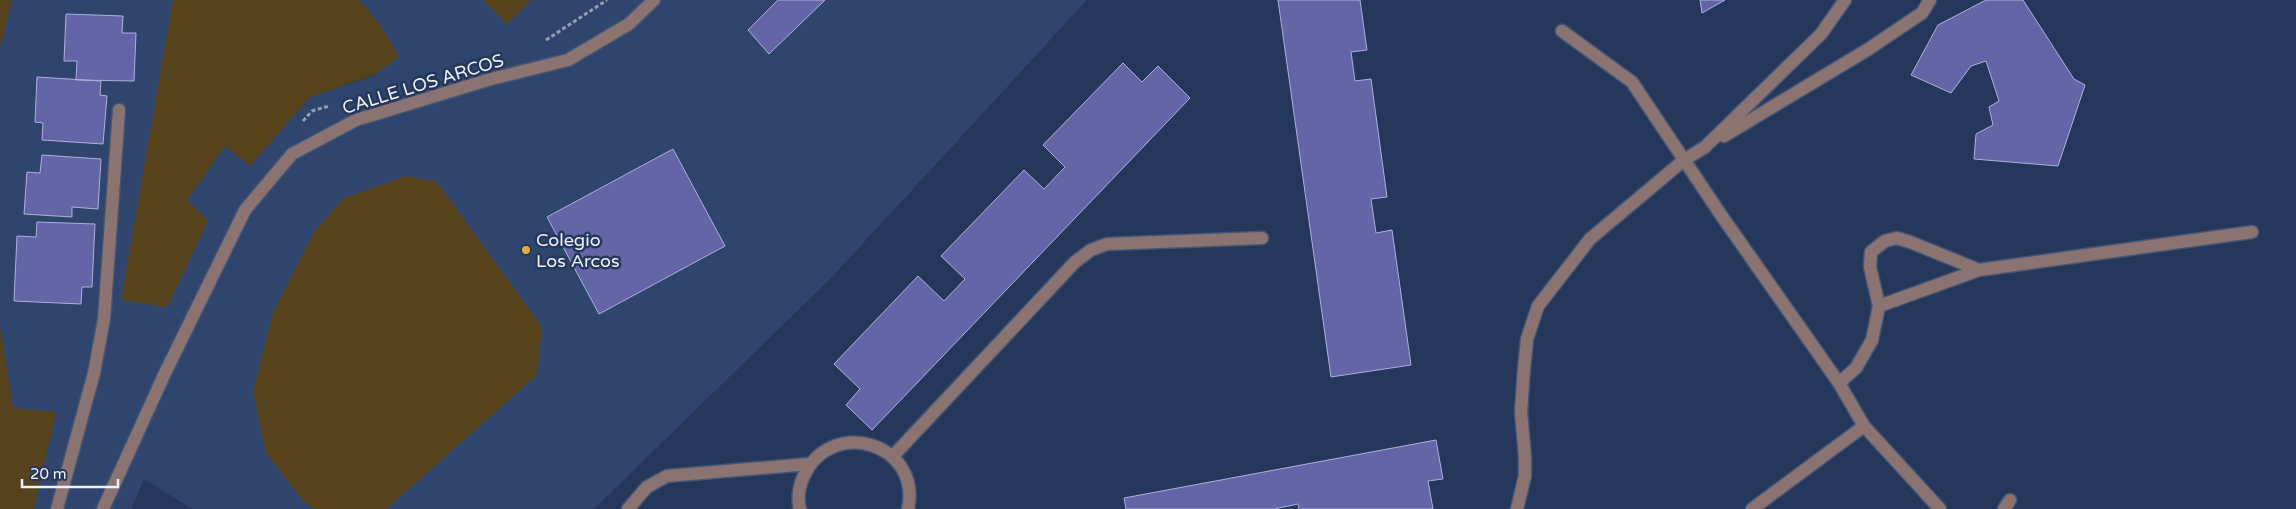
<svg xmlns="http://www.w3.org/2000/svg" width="2296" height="509" viewBox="0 0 2296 509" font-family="'Varela Round',sans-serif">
<rect width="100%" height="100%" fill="#25385c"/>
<path fill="#2f456d" d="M12 0H176L187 200 225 146 250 166 310 97 373 76 381 26 359 0H1087L831 278 594 509H192L144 479 131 509H34L56 412 13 408 0 327V47Z"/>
<path fill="#57431b" d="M0 0H12L0 47Z
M173 0H359L381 26 399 57 374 75 310 97 250 166 225 146 187 200 208 221 167 307 121 300Z
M483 0H531L507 24Z
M406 176 437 182 542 327 537 375 386 509H315L304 502 266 453 253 392 273 313 314 232 344 198Z
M0 327 13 408 56 412 34 509H0Z"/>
<path fill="#6465a6" stroke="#adb0df" d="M778 0H825L769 54 748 30Z
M1278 0H1360L1367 50 1351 52 1355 81 1371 79 1387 197 1371 199 1376 233 1392 230 1411 365 1331 377Z
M1700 0H1725L1702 13Z
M1986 0H2023L2074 79 2085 85 2058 166 1974 159 1976 134 1993 125 1989 107 1999 101 1986 61 1971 66 1951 93 1911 75 1938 25Z
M66 14 123 16 122 33H136L134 81 76 80 77 61H64Z
M1123 63 1142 82 1158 66 1190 98 872 430 846 405 860 389 834 364 918 276 944 301 965 279 941 256 1024 170 1044 189 1065 167 1043 145Z
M37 77 101 81 100 95 107 96 103 144 42 140 43 123 35 122Z
M673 149 725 246 599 314 547 217Z
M42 155 101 159 98 209 72 207V217L24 214 27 172 40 173Z
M37 222 95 224 92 287H82L81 304 14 301 17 236 36 237Z
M1436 440 1443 479 1428 481 1433 509H1299L1298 504 1274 509H1126L1124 498Z"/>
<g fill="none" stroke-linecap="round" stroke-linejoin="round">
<defs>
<path id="minor" d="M1562 31 1632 82 1721 215 1839 383 1864 426 1940 509
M1724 136 1867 50 1922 13 1930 0
M1879 306 1979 270
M1839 383 1856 368 1872 340 1879 306 1870 267 1871 252 1885 241 1897 238 1910 242 1979 270 2252 232
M893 456 1075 262 1091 250 1107 244 1262 238
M57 509 94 373 104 319 119 110
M103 509 165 373 245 210 292 154 356 120 491 79 568 60 629 24 654 0
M628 509 647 487 667 476 809 464
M800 509C797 499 799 485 804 476 831 416 922 443 908 509
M1517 509 1525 476V457L1521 412 1524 369 1527 339 1538 306 1590 239 1684 160 1705 147 1821 34 1845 0
M1752 509 1864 426
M2004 509 2010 500"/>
</defs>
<use href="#minor" stroke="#455675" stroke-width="15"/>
<path stroke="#939eb3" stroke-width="3" stroke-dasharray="4 2.5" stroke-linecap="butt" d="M546 40 607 0
M303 121 312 111 329 106"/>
<use href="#minor" stroke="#8b7372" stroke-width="12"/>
</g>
<circle fill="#e5ad35" stroke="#25385c" stroke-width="2" cx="526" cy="250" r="5"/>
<g text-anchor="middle" stroke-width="5" stroke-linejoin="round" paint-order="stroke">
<g font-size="18" fill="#edf2fb" stroke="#25385c">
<text transform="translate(423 84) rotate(-17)" y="6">CALLE LOS ARCOS</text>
</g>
<g font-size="18" fill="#edf2fb" stroke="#25385c" text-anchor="start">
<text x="536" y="246">Colegio<tspan x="536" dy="21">Los Arcos</tspan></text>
</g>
</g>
<path d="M22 479v8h96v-8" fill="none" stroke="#edf2fb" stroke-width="2.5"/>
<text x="30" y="479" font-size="15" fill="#edf2fb" stroke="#25385c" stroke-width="4" paint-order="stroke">20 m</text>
</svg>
